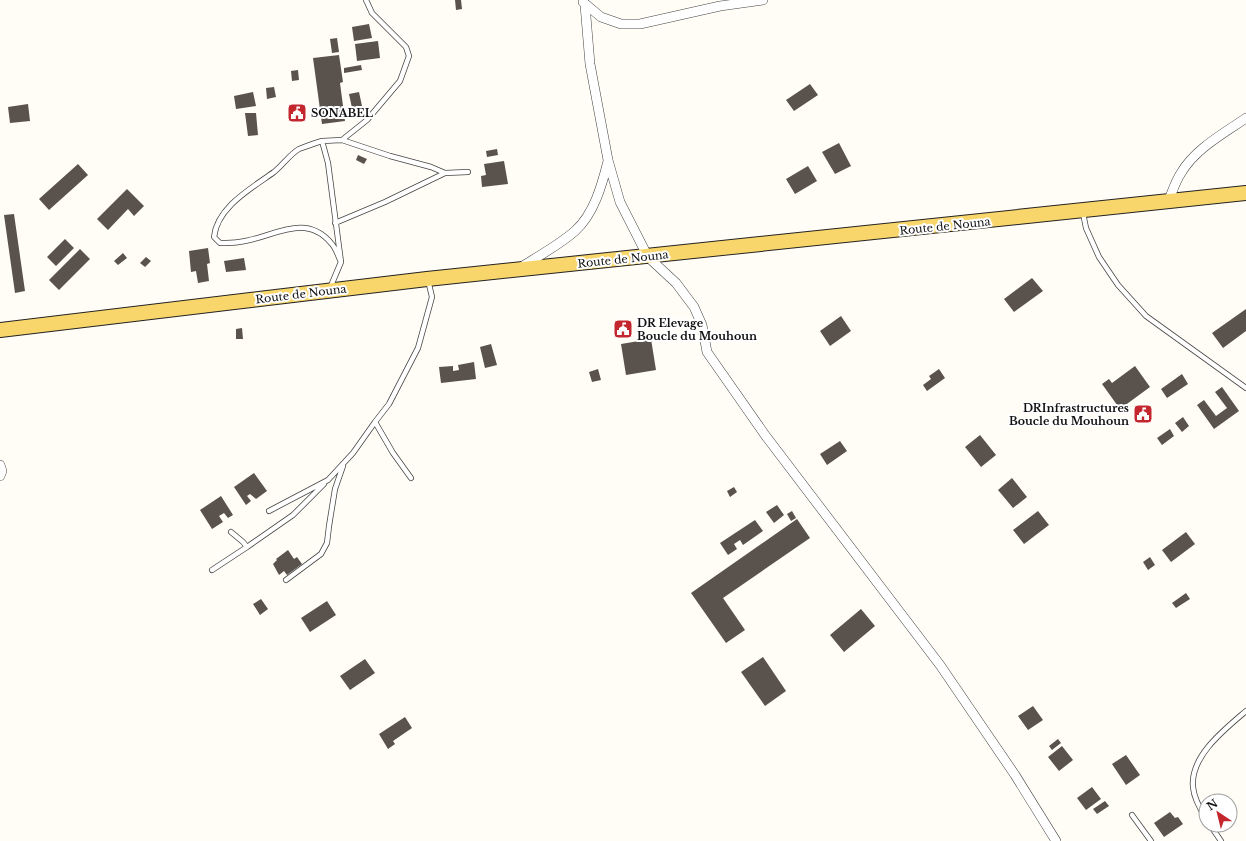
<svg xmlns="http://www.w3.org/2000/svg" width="1246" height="841" viewBox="0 0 1246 841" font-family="'Libre Baskerville',serif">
<rect width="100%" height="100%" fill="#fffdf5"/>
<path fill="#5a524d" d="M455 0H461L462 9 456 10Z
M369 24 372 38 354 41 352 27Z
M337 38 339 52 332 53 330 39Z
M378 41 380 58 357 61 355 44Z
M339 55 343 82 340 83 345 121 322 124 313 58Z
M361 65 362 70 344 73V68Z
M298 70 299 80 292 81 291 71Z
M810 84 818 95 794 111 786 100Z
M274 87 276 97 267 99 266 88Z
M253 92 256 106 236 109 234 96Z
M359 92 362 106 352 108 349 94Z
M28 104 30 121 10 123 8 107Z
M245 113H256L258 135 248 136Z
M839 143 851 166 835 174 822 152Z
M497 149 498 155 487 157 486 151Z
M358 155 367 159 364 164 356 160Z
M504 161 508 184 482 187 481 176 486 175 484 164Z
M78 164 88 175 49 210 39 199Z
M808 166 817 181 795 194 786 179Z
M127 189 144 206 134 216 128 209 108 230 97 219Z
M14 214 25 291 15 293 4 215Z
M65 239 74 248 56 266 47 257Z
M208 248 210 263 207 264 209 281 198 283 196 271 191 272 189 251Z
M80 249 90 259 59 290 49 280Z
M123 253 127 258 118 265 114 261Z
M146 257 151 261 145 267 140 263Z
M244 258 246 270 226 272 224 261Z
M1032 278 1043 291 1014 312 1004 299Z
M1246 309V331L1223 348 1212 333Z
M841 316 851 331 830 346 820 331Z
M242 328 243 339H236V329Z
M651 339 656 370 626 375 621 344Z
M491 344 497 365 485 368 480 347Z
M474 362 476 379 441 383 439 367 453 366V371L459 370 458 365Z
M1135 366 1150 387 1120 409 1102 384 1109 379 1112 383Z
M598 369 601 380 592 382 589 372Z
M939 369 945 378 927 391 923 385 931 379 929 376Z
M1182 374 1188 384 1167 398 1161 389Z
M1222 387 1239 411 1214 429 1197 405 1204 400 1216 416 1227 408 1215 392Z
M1183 417 1189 426 1182 432 1175 423Z
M1170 429 1174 436 1162 445 1157 438Z
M980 435 996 455 981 467 965 447Z
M840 441 847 451 827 465 820 454Z
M254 473 267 491 256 499 250 494 247 496 251 501 246 505 234 487Z
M1012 478 1027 497 1013 508 998 490Z
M734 487 737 492 730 497 727 491Z
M221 496 233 515 228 518 224 513 219 516 223 522 212 529 200 510Z
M777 505 784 515 774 523 766 512Z
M792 511 796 518 791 521 787 514Z
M1038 511 1049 525 1024 544 1013 530Z
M797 519 810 538 723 598 745 630 726 643 691 593Z
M755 520 763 531 743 545 740 540 734 544 737 549 728 555 720 543Z
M1186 532 1195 544 1171 562 1162 550Z
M288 550 294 559 297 557 302 564 287 575 284 571 279 575 273 564 277 560 276 559Z
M1150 557 1155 565 1148 570 1143 562Z
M1186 593 1190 599 1176 608 1172 603Z
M261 599 268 609 260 615 253 604Z
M327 601 336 615 310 632 301 618Z
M861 609 875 626 844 652 830 635Z
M763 657 786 691 765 706 741 672Z
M365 659 375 673 350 690 340 676Z
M1033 706 1043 720 1028 730 1018 716Z
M405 717 412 728 393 741 395 744 388 749 379 734Z
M1058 739 1061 743 1052 750 1049 746Z
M1062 746 1073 760 1059 771 1048 757Z
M1126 755 1140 775 1126 785 1112 764Z
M1092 787 1101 799 1086 810 1077 798Z
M1105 801 1109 806 1097 814 1093 809Z
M1170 812 1175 818 1178 817 1183 824 1164 837 1154 823Z"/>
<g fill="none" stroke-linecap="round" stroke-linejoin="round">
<defs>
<path id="lane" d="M342 140 390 156 431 167 445 173
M322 141 342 140 367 120 400 81 409 56 406 47 372 13 366 0
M1083 213 1086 228 1099 257 1118 285 1146 316 1246 388
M335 223 385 202 445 173 468 172
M330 288 341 262 328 163 322 141C315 143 307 146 299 149 290 154 283 165 274 172 252 188 217 207 214 237L220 243C226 243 233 243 239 242 271 239 304 211 331 243 336 248 338 256 341 262
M411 478 393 453 375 422 389 404 418 348 432 297 428 280
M269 511 328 480 353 453 375 422
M231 532 243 542 247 547 293 515 324 484
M212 570 247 547
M286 580 321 554 327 543 329 526 335 489 343 466
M1132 815 1151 841
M1206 818C1200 809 1194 798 1193 787 1190 756 1225 729 1246 711
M1210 825 1221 841"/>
<path id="street" d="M583 2 601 17 621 24H640L720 6 763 0
M585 5 590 64 608 160 620 202 648 257 676 283 694 307 702 325 707 352 765 435 940 665 1015 775 1056 841
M1168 202C1172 193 1175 182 1181 173 1195 149 1223 134 1246 118
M521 267C539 256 559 245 575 231 594 214 602 185 608 161
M0 465 2 471 0 476"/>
<path id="primary" d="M0 330 427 279 1246 193"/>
</defs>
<use href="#lane" stroke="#444" stroke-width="6"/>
<use href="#street" stroke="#444" stroke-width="10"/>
<use href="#primary" stroke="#222" stroke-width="16"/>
<use href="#lane" stroke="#fff" stroke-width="4.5"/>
<use href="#street" stroke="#fff" stroke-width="9"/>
<use href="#primary" stroke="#f9d66b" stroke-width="14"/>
</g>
<defs>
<symbol id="civic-square" viewBox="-11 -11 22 22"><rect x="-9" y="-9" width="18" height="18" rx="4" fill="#c4262e" stroke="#fff"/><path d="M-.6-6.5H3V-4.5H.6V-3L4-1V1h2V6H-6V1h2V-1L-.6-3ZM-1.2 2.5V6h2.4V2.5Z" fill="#fff"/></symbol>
</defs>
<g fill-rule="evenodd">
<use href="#civic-square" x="286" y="102" width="22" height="22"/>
<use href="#civic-square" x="612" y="318" width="22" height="22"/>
<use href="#civic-square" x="1132" y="403" width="22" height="22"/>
</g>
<g text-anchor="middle" stroke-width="4" stroke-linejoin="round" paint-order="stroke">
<g font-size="11" font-weight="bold" fill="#111" stroke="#fff" text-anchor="start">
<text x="311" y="117">SONABEL</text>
<text x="637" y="327">DR Elevage<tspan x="637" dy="13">Boucle du Mouhoun</tspan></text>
<text x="1129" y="412" text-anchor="end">DRInfrastructures<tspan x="1129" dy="13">Boucle du Mouhoun</tspan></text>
</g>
<g font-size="11" fill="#111" stroke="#fff">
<text transform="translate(945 226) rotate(-6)" y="4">Route de Nouna</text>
<text transform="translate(623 259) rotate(-6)" y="4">Route de Nouna</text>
<text transform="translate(301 294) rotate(-7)" y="4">Route de Nouna</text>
</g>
</g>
<g transform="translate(1218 813) rotate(325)"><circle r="19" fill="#ffffff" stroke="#a0a0a0"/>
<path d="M0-3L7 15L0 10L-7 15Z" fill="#c4262e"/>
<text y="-6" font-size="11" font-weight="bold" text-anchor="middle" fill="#111111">N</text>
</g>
</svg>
